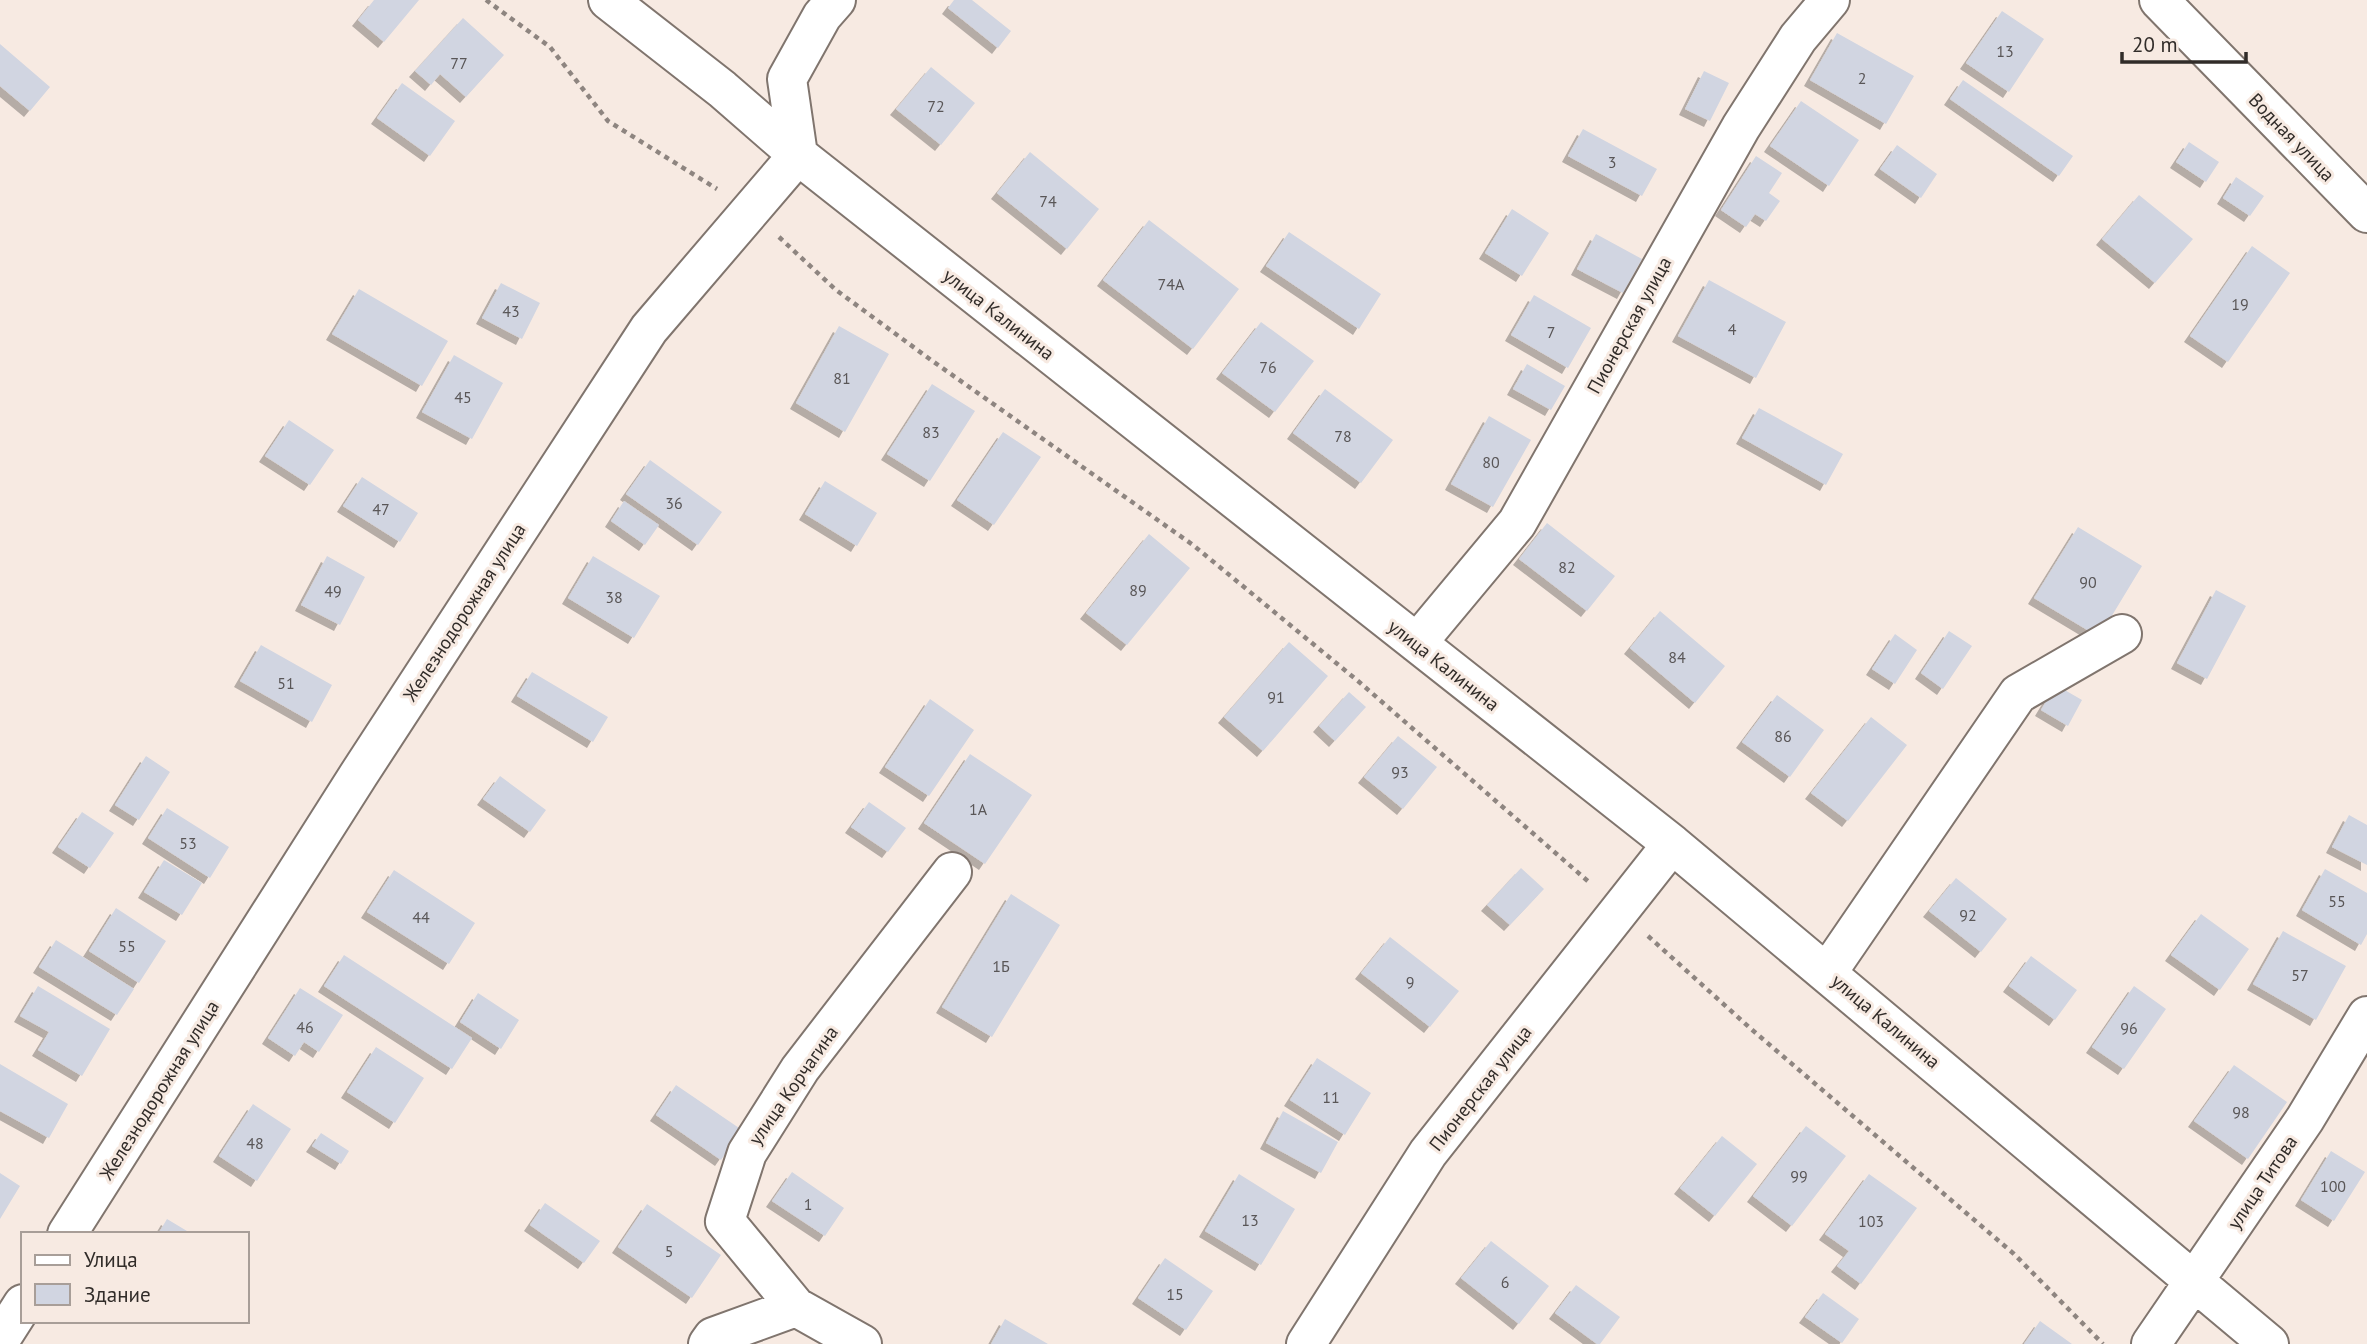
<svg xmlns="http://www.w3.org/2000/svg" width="2367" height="1344" viewBox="0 0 2367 1344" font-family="'PT Sans',sans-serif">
<defs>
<filter id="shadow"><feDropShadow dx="-6" dy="6" stdDeviation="0" flood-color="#0004"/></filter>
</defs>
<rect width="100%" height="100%" fill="#f7eae2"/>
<path fill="#d1d5e1" filter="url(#shadow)" d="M374 0H419L384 42 358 20Z
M954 0H972L1011 31 998 48 948 8Z
M2002 11 2044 39 2009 92 1966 63Z
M463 18 504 55 466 97 440 74 431 85 415 71Z
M1837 33 1914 76 1886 124 1810 80Z
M0 44 50 87 30 111 0 86Z
M931 67 975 103 941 145 896 109Z
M1704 71 1729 83 1710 121 1685 109Z
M1963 80 2073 156 2059 176 1950 99Z
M402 83 455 121 430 156 377 118Z
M1801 101 1859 140 1829 186 1770 146Z
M1583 129 1657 169 1642 196 1568 156Z
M2189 142 2219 162 2206 182 2176 162Z
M1897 145 1937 174 1921 198 1880 169Z
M1030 152 1099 209 1067 249 997 193Z
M1756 156 1782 173 1769 193 1780 201 1766 221 1755 214 1746 227 1721 210Z
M2236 177 2264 196 2250 216 2223 198Z
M2139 195 2193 239 2155 283 2102 239Z
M1512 209 1549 233 1522 276 1485 253Z
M1149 220 1239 289 1193 349 1103 280Z
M1289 232 1381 294 1359 329 1266 266Z
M1596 234 1642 259 1623 293 1577 269Z
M2252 246 2290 273 2228 362 2190 336Z
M1709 280 1786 322 1756 378 1678 336Z
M501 283 540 303 522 339 482 318Z
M359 289 448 341 422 386 332 334Z
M1534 295 1591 328 1568 368 1511 335Z
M1261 322 1314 361 1275 412 1222 373Z
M839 326 889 354 845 432 796 403Z
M454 355 503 383 472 439 422 412Z
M1527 364 1565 386 1551 410 1513 389Z
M932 384 975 411 930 481 887 454Z
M1325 389 1393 440 1361 483 1293 433Z
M1759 408 1843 454 1826 485 1742 438Z
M1489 416 1531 440 1493 507 1451 484Z
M289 420 334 450 310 485 265 456Z
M1003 432 1041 457 994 525 957 500Z
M650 460 722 512 698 545 626 494Z
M362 477 418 513 400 542 343 506Z
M825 481 877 513 857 546 805 514Z
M624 501 659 525 645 545 611 521Z
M1547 523 1615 576 1587 611 1519 559Z
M2078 527 2142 566 2099 637 2034 598Z
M1149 534 1190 568 1127 645 1086 613Z
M327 556 365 577 340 625 301 605Z
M593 556 660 596 634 638 568 598Z
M2216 590 2246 606 2207 679 2177 663Z
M1660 611 1725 666 1695 703 1630 648Z
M1949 631 1972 646 1943 689 1921 673Z
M1895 634 1917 650 1895 684 1872 669Z
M1289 642 1328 676 1263 751 1224 717Z
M261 645 332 685 312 722 240 681Z
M532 672 608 717 593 742 517 696Z
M2056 685 2082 700 2068 726 2041 710Z
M1349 692 1366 707 1335 741 1319 726Z
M1777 695 1824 730 1790 777 1742 742Z
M930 699 974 730 929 796 885 767Z
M1871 717 1907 745 1848 821 1811 793Z
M1398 736 1437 767 1403 809 1364 777Z
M970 754 1032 795 985 864 924 823Z
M146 756 170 772 139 820 115 805Z
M500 776 546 810 530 832 483 799Z
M869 802 906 828 888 852 851 827Z
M167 808 229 847 210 878 148 838Z
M82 812 114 833 90 868 58 847Z
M2349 815 2367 825V865L2332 847Z
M164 860 202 883 182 915 144 892Z
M1521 868 1544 889 1510 925 1487 905Z
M2325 869 2367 893V934L2361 945 2302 910Z
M394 870 475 923 449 964 367 912Z
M1956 878 2007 919 1981 952 1929 911Z
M1011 894 1060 925 992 1037 942 1007Z
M116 908 166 941 139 983 89 951Z
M2201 914 2249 949 2220 990 2171 955Z
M2283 931 2346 966 2316 1020 2253 984Z
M1390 937 1459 991 1430 1027 1361 973Z
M56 940 134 989 117 1015 39 967Z
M344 955 472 1038 452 1069 324 986Z
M2031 956 2077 990 2055 1020 2009 986Z
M38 986 110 1029 82 1076 38 1050 49 1032 20 1016Z
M2134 986 2166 1009 2124 1069 2092 1047Z
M300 988 343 1015 319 1052 304 1042 295 1056 268 1038Z
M478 993 519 1020 501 1049 460 1022Z
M376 1047 424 1078 395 1123 347 1092Z
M1317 1058 1371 1093 1345 1135 1290 1100Z
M0 1064 68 1104 49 1138 0 1111Z
M2234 1065 2287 1102 2248 1159 2194 1121Z
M676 1085 742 1130 721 1160 656 1115Z
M253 1104 291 1129 257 1181 219 1156Z
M1283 1111 1338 1142 1321 1173 1266 1143Z
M1806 1126 1846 1156 1792 1226 1753 1196Z
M321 1133 349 1151 341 1164 312 1146Z
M1722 1136 1757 1164 1715 1216 1680 1188Z
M2331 1151 2365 1172 2334 1221 2301 1200Z
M792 1172 844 1208 825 1236 772 1201Z
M0 1173 20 1186 0 1219Z
M1239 1174 1295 1209 1261 1265 1205 1231Z
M1869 1174 1917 1208 1861 1284 1837 1266 1849 1251 1825 1234Z
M545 1203 600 1241 584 1263 530 1225Z
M647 1204 721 1255 692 1298 618 1247Z
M167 1219 192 1234H158Z
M1491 1241 1549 1286 1519 1324 1461 1278Z
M1165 1258 1213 1291 1186 1330 1138 1298Z
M1576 1285 1620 1317 1600 1344H1597L1555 1313Z
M1823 1293 1859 1319 1842 1343 1805 1317Z
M1005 1319 1048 1344H991Z
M2040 1321 2072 1344H2024Z"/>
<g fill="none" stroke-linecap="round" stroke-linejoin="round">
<defs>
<path id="street" d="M608 0 722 89 798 155 1672 844 2269 1344
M2159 0 2367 213
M1417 643 1517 523 1741 127 1798 38 1830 0
M1827 973 2018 694 2122 634
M67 1234 359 774 649 329 798 155 787 79 822 16 836 0
M796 1307 725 1221 747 1153 800 1069 952 872
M0 1340 23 1304
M708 1344 713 1337 796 1307 862 1344
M1306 1344 1428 1153 1672 844
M2151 1344 2305 1119 2367 1016"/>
</defs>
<use href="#street" stroke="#80756e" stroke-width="42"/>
<path stroke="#8e8580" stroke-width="4.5" stroke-dasharray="5 5" stroke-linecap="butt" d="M486 0 550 47 608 121 717 189
M779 237 836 290 931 360 1193 545 1358 681 1590 883
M1648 936 1750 1028 2014 1254 2103 1344"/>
<use href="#street" stroke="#fff" stroke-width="38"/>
</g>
<g text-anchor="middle" stroke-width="6" stroke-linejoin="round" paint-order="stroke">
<g font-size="16" fill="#595657">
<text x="2005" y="57">13</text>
<text x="459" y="69">77</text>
<text x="1862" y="84">2</text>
<text x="936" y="112">72</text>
<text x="1612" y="168">3</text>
<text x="1048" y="207">74</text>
<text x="1171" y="290">74А</text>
<text x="2240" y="310">19</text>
<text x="511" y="317">43</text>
<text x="1732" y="335">4</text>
<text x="1551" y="338">7</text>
<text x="1268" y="373">76</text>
<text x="842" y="384">81</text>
<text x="463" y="403">45</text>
<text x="931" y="438">83</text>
<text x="1343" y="442">78</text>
<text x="1491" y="468">80</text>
<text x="674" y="509">36</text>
<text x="381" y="515">47</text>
<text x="1567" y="573">82</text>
<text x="2088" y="588">90</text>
<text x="1138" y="596">89</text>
<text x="333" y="597">49</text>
<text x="614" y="603">38</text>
<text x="1677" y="663">84</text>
<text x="286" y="689">51</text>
<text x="1276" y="703">91</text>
<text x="1783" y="742">86</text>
<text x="1400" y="778">93</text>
<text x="978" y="815">1А</text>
<text x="188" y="849">53</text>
<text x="2337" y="907">55</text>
<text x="1968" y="921">92</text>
<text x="421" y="923">44</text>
<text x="127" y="952">55</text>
<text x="1001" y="972">1Б</text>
<text x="2300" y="981">57</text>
<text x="1410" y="988">9</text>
<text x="305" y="1033">46</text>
<text x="2129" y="1034">96</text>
<text x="1331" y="1103">11</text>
<text x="2241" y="1118">98</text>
<text x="255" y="1149">48</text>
<text x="1799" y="1182">99</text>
<text x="2333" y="1192">100</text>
<text x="808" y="1210">1</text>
<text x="1250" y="1226">13</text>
<text x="1871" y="1227">103</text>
<text x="669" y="1257">5</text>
<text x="1505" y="1288">6</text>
<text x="1175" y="1300">15</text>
</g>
<g font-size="19" fill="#312c29" stroke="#f7eae2">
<text transform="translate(2292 137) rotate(46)" y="7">Водная улица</text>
<text transform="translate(999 314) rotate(38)" y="7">улица Калинина</text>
<text transform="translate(1629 325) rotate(-61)" y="7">Пионерская улица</text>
<text transform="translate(464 612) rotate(-57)" y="7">Железнодорожная улица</text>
<text transform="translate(1444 665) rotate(38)" y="7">улица Калинина</text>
<text transform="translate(1886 1021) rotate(40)" y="7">улица Калинина</text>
<text transform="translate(793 1085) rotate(-55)" y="7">улица Корчагина</text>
<text transform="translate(1480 1088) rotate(-52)" y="7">Пионерская улица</text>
<text transform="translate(159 1090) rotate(-58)" y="7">Железнодорожная улица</text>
<text transform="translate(2262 1182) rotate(-56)" y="7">улица Титова</text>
</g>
</g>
<rect x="21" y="1232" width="228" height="91" fill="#f7eae2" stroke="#a89e98" stroke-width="2"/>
<rect x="35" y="1255" width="35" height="10" fill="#ffffff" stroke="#a89e98" stroke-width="2"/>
<text x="84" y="1267" font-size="21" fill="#312c29">Улица</text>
<rect x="35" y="1284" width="35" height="21" fill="#d1d5e1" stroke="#a89e98" stroke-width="2"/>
<text x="84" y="1302" font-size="21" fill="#312c29">Здание</text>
<path d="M2122 52v10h124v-10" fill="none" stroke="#312c29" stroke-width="3.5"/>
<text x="2132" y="52" font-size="21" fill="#312c29" stroke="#f7eae2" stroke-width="5" paint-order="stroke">20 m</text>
</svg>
